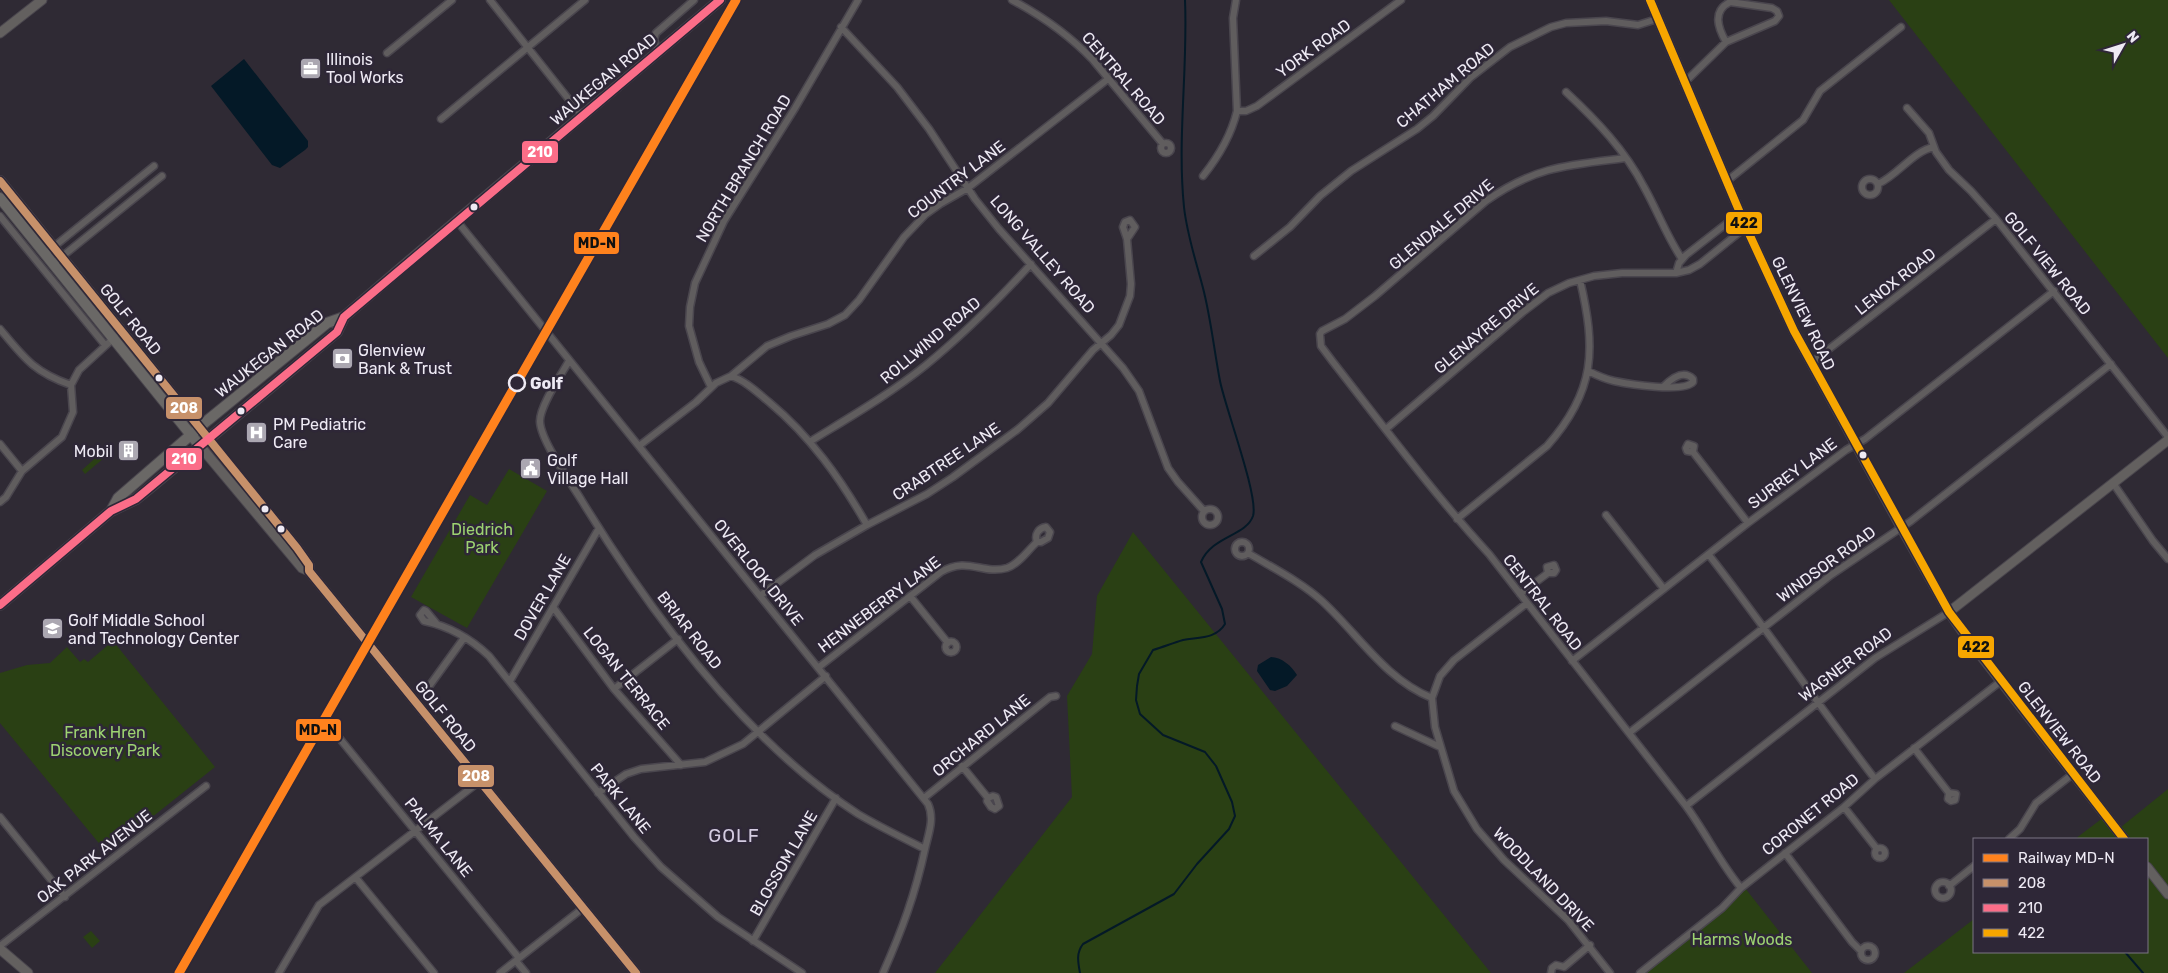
<svg xmlns="http://www.w3.org/2000/svg" width="2168" height="973" viewBox="0 0 2168 973" font-family="Rubik,sans-serif">
<rect width="100%" height="100%" fill="#2f2a34"/>
<path fill="#2a4014" d="M1889 0H2168V358Z
M100 454 104 458 85 474 82 470Z
M509 469 547 491 467 628 411 597 470 495 487 505Z
M1133 532 1491 973H935L1072 797 1067 696 1092 654 1097 596Z
M113 641 215 767 107 853 0 723V673L27 665 50 663 67 647 80 662 84 659 88 662Z
M2168 789V887L2147 860V839H2131L2121 827Z
M2104 817 2121 839H2075Z
M2147 872 2168 899V973H1904L1974 919V952H2147Z
M1745 888 1812 973H1644Z
M91 931 100 941 92 948 83 937Z"/>
<path fill="#041927" d="M244 59 308 141V147L305 150 280 168 272 165 211 86Z
M1271 657C1281 657 1292 666 1297 675L1287 686 1275 691 1270 690 1257 671 1258 665Z"/>
<g fill="none" stroke-linecap="round" stroke-linejoin="round">
<path stroke="#041927" stroke-width="2" d="M2125 952 2143 973
M1080 973C1078 962 1076 953 1083 944L1174 894 1197 864 1229 829 1235 816 1232 802 1216 766 1205 752 1163 735 1140 714 1136 700 1137 686 1139 674 1153 650C1163 647 1173 643 1183 640 1199 637 1216 639 1225 624L1222 609 1201 562C1212 536 1246 536 1253 516 1259 497 1225 407 1220 381 1214 350 1211 319 1203 288 1196 261 1187 235 1184 207 1177 138 1188 69 1185 0"/>
<defs>
<path id="street" d="M490 0 582 116
M1012 0C1042 16 1069 35 1093 60L1163 144
M1730 2 1772 8 1777 11 1779 16 1775 21 1726 42C1718 28 1712 11 1730 2Z
M841 27 897 87 929 129 975 199 999 229 1123 368 1139 391 1168 468 1178 482 1204 511
M658 52 654 39 656 33 694 0
M387 53 452 0
M1684 83 1726 42
M1566 92C1596 120 1625 150 1644 187 1657 210 1667 237 1682 259
M1907 108 1929 133 1936 152 1949 170 1971 191 1996 219 2168 437
M1237 111H1246L1257 106 1401 0
M441 119 585 0
M1161 148a5 5 0 1 1 10 0a5 5 0 1 1-10 0Z
M1626 158C1568 165 1536 166 1486 201L1375 296 1345 319 1322 331 1320 334 1321 346 1333 362C1384 427 1433 493 1489 554L1686 806C1706 833 1720 863 1741 888
M1203 176C1219 156 1231 136 1237 111L1233 18 1236 0
M1862 187a8 8 0 1 1 16 0a8 8 0 1 1-16 0Z
M1727 181 1803 120 1820 91 1901 27
M1878 184C1898 175 1913 151 1934 147
M0 216 105 345
M457 221 928 804C935 819 928 835 925 849 915 895 902 930 883 973
M46 253 154 166
M1254 256 1290 227 1320 196 1351 171 1417 129 1433 116 1470 78 1510 47 1551 27 1566 23 1606 21 1638 25 1657 19
M54 263 162 176
M1676 273 1679 263 1686 255 1740 213
M0 329C24 358 34 372 71 385
M569 361C561 375 539 407 540 422 541 441 571 483 582 501 652 615 745 741 858 814 880 827 903 838 925 849
M1811 363 1996 219
M1588 371C1596 375 1605 379 1614 381 1628 384 1684 393 1693 382V379C1683 369 1671 379 1663 387
M731 376C746 381 758 393 769 402 811 437 840 478 867 525
M711 387 699 362 689 326 690 307 695 283 724 221 795 108 858 0
M1386 429 1523 312 1548 293 1569 283 1594 276 1622 273H1676L1689 270 1700 264 1746 227
M811 441C850 417 890 394 926 365 964 334 998 300 1031 264
M0 444 22 471
M639 446 696 402 716 383 731 376 767 346 791 336 828 324 845 315 859 300 904 237 926 214 940 204 968 188 1108 79
M1693 452 1687 451 1686 448 1688 444 1694 446 1693 452 1748 523
M2113 483 2153 541 2168 559
M0 502 6 497 22 471 62 437 73 412 71 385 79 370 115 337
M1202 517a8 8 0 1 1 16 0a8 8 0 1 1-16 0Z
M1606 515 1664 589
M1457 519 1547 446C1596 391 1596 349 1580 280
M1235 549a7 7 0 1 1 14 0a7 7 0 1 1-14 0Z
M1248 553C1273 568 1301 582 1322 601 1358 634 1385 679 1432 698
M1709 555C1766 628 1818 705 1875 779
M1520 594 1548 573H1554L1556 570 1554 565 1547 567 1548 573
M760 596 815 555 867 525 927 494 953 477 1017 430 1048 403 1093 350 1111 335 1119 325 1130 296 1131 284 1127 239 1123 227 1125 222 1130 220 1135 227 1127 239
M910 596 948 643
M1527 603 1454 660 1440 676 1432 698 1435 727 1454 791 1477 829 1504 860 1568 920 1610 973
M553 607 614 689 681 765
M436 623 426 611 424 610 420 615 424 621C448 626 471 639 489 656L634 837 661 867 718 917 802 973
M945.5 647a5.5 5.5 0 1 1 11 0a5.5 5.5 0 1 1-11 0Z
M1572 661 1748 523 1846 450 1865 439 2054 291
M819 667 941 572C968 556 982 575 1007 568 1019 564 1028 550 1037 542H1041L1048 538 1050 532 1046 527C1039 528 1034 534 1037 542
M510 681 599 528
M430 685 464 638
M614 689 678 639
M1395 726 1440 747
M1629 733 1831 575 1911 521 2111 364
M336 734 519 958
M1914 748 1949 793 1948 799 1951 801 1955 800 1956 794 1949 793
M962 766 988 798 987 801 991 807 995 809 999 806 996 797 993 796 988 798
M598 793 626 774 641 769 705 762 743 744 826 676
M924 798 1050 697 1056 696
M1686 806 1875 658 1949 612
M1844 807 1877 849
M0 817 65 897
M2009 839 2020 829 2036 803 2074 773
M1875 853a5 5 0 1 1 10 0a5 5 0 1 1-10 0Z
M1785 853 1852 942 1861 951
M356 878 434 973
M1935 890a8 8 0 1 1 16 0a8 8 0 1 1-16 0Z
M1949 886 1974 866
M753 941 836 798
M0 946 206 786
M1861 953a7 7 0 1 1 14 0a7 7 0 1 1-14 0Z
M516 961 526 973
M1564 967 1590 945
M279 973 319 905 480 781
M500 973 583 908
M1551 973 1552 968 1556 965 1564 967
M1640 973 1722 908 1741 888 1844 807 1875 779 2001 681"/>
<path id="secondary" d="M1650 0 1746 227 1794 331 1901 527 1949 612 1965 635 2124 839
M0 33 42 0
M209 440 297 548 309 565V571
M200 446 302 568 309 571 636 973
M1949 612 2168 440
M2147 867 2168 894
M0 949 28 973"/>
<path id="primary" d="M0 181 209 440
M0 198 200 446
M111 511 118 498 208 420 327 323 344 317
M0 605 111 511 136 499 152 486 337 332 344 317 414 257 720 0"/>
</defs>
<use href="#street" stroke="#4a464e" stroke-width="9"/>
<use href="#secondary" stroke="#4a464e" stroke-width="11"/>
<use href="#primary" stroke="#4a464e" stroke-width="12"/>
<use href="#street" stroke="#605d5e" stroke-width="6"/>
<use href="#secondary" stroke="#63605f" stroke-width="9"/>
<use href="#primary" stroke="#6a6866" stroke-width="10"/>
<path stroke="#686669" stroke-width="2" stroke-dasharray="6 6" stroke-linecap="butt" d="M180 963 314 731 346 682"/>
<defs>
<path id="bus-1" d="M0 181 297 548 309 565V571L636 973"/>
<path id="bus-2" d="M0 605 111 511 136 499 337 332 344 317 720 0"/>
<path id="bus-3" d="M1650 0 1746 227 1794 331 1949 612 2124 839"/>
</defs>
<use href="#bus-1" stroke="#2e2737" stroke-width="11"/>
<use href="#bus-2" stroke="#2e2737" stroke-width="11"/>
<use href="#bus-3" stroke="#2e2737" stroke-width="11"/>
<use href="#bus-1" stroke="#c7916a" stroke-width="8"/>
<use href="#bus-2" stroke="#fb6d88" stroke-width="8"/>
<use href="#bus-3" stroke="#f7a600" stroke-width="8"/>
<defs>
<path id="rail-1" d="M179 973 736 0"/>
</defs>
<use href="#rail-1" stroke="#2e2737" stroke-width="12"/>
<use href="#rail-1" stroke="#ff821d" stroke-width="9"/>
</g>
<defs>
<symbol id="office-square" viewBox="-11 -11 22 22"><rect x="-9" y="-9" width="18" height="18" rx="4" fill="#aba7b1" stroke="#2e2737"/><path d="M-6-3h4V-5.5h4V-3h4V5H-6ZM-1-4.5V-3h2v-1.5ZM-6 0V1H6V0Z" fill="#fff"/></symbol>
<symbol id="bank-square" viewBox="-11 -11 22 22"><rect x="-9" y="-9" width="18" height="18" rx="4" fill="#aba7b1" stroke="#2e2737"/><path d="M-6-4H6V4H-6ZM0-2.3a2.3 2.3 0 1 0 0 4.6a2.3 2.3 0 1 0 0-4.6Z" fill="#fff"/></symbol>
<symbol id="hospital-square" viewBox="-11 -11 22 22"><rect x="-9" y="-9" width="18" height="18" rx="4" fill="#aba7b1" stroke="#2e2737"/><path d="M-5-5h3v3.5h4V-5h3V5h-3V1.5h-4V5h-3Z" fill="#fff"/></symbol>
<symbol id="building-square" viewBox="-11 -11 22 22"><rect x="-9" y="-9" width="18" height="18" rx="4" fill="#aba7b1" stroke="#2e2737"/><path d="M-4-6H4V6H1V3H-1V6H-4ZM-2.5-4.3h1.7v1.8h-1.7ZM.8-4.3h1.7v1.8H.8ZM-2.5-1h1.7V.8h-1.7ZM.8-1h1.7V.8H.8Z" fill="#fff"/></symbol>
<symbol id="civic-square" viewBox="-11 -11 22 22"><rect x="-9" y="-9" width="18" height="18" rx="4" fill="#aba7b1" stroke="#2e2737"/><path d="M-.6-6.5H3V-4.5H.6V-3L4-1V1h2V6H-6V1h2V-1L-.6-3ZM-1.2 2.5V6h2.4V2.5Z" fill="#fff"/></symbol>
<symbol id="school-square" viewBox="-11 -11 22 22"><rect x="-9" y="-9" width="18" height="18" rx="4" fill="#aba7b1" stroke="#2e2737"/><path d="M0-5L7-2L0 1L-7-2ZM-4 1L0 2.5L4 1V4Q0 6-4 4Z" fill="#fff"/></symbol>
</defs>
<g fill-rule="evenodd">
<use href="#office-square" x="298" y="56" width="25" height="25"/>
<use href="#bank-square" x="330" y="346" width="25" height="25"/>
<use href="#hospital-square" x="244" y="420" width="25" height="25"/>
<use href="#building-square" x="116" y="438" width="25" height="25"/>
<use href="#civic-square" x="518" y="456" width="25" height="25"/>
<use href="#school-square" x="40" y="616" width="25" height="25"/>
</g>
<g fill="#eeeaf4" stroke="#2e2737" stroke-width="2">
<circle cx="474" cy="207" r="4.5"/>
<circle cx="159" cy="378" r="4.5"/>
<circle cx="241" cy="411" r="4.5"/>
<circle cx="1863" cy="455" r="4.5"/>
<circle cx="265" cy="509" r="4.5"/>
<circle cx="281" cy="529" r="4.5"/>
</g>
<circle fill="#2e2737" stroke="#eeeaf4" stroke-width="2.5" cx="517" cy="383" r="8"/>
<g text-anchor="middle" stroke-width="5" stroke-linejoin="round" paint-order="stroke">
<g font-size="16" fill="#eeeaf4" stroke="#2e2737">
<text transform="translate(1313 48) rotate(-36)" y="6">YORK ROAD</text>
<text transform="translate(1124 78) rotate(49)" y="6">CENTRAL ROAD</text>
<text transform="translate(603 79) rotate(-40)" y="6">WAUKEGAN ROAD</text>
<text transform="translate(1445 85) rotate(-40)" y="6">CHATHAM ROAD</text>
<text transform="translate(743 168) rotate(-59)" y="6">NORTH BRANCH ROAD</text>
<text transform="translate(956 179) rotate(-37)" y="6">COUNTRY LANE</text>
<text transform="translate(1441 224) rotate(-40)" y="6">GLENDALE DRIVE</text>
<text transform="translate(1043 254) rotate(49)" y="6">LONG VALLEY ROAD</text>
<text transform="translate(2048 263) rotate(51)" y="6">GOLF VIEW ROAD</text>
<text transform="translate(1895 281) rotate(-38)" y="6">LENOX ROAD</text>
<text transform="translate(1804 313) rotate(64)" y="6">GLENVIEW ROAD</text>
<text transform="translate(131 319) rotate(51)" y="6">GOLF ROAD</text>
<text transform="translate(1486 328) rotate(-40)" y="6">GLENAYRE DRIVE</text>
<text transform="translate(930 340) rotate(-40)" y="6">ROLLWIND ROAD</text>
<text transform="translate(269 353) rotate(-38)" y="6">WAUKEGAN ROAD</text>
<text transform="translate(946 461) rotate(-34)" y="6">CRABTREE LANE</text>
<text transform="translate(1792 473) rotate(-37)" y="6">SURREY LANE</text>
<text transform="translate(1826 564) rotate(-36)" y="6">WINDSOR ROAD</text>
<text transform="translate(759 572) rotate(51)" y="6">OVERLOOK DRIVE</text>
<text transform="translate(542 597) rotate(-60)" y="6">DOVER LANE</text>
<text transform="translate(1543 602) rotate(52)" y="6">CENTRAL ROAD</text>
<text transform="translate(879 604) rotate(-37)" y="6">HENNEBERRY LANE</text>
<text transform="translate(690 630) rotate(52)" y="6">BRIAR ROAD</text>
<text transform="translate(1845 664) rotate(-37)" y="6">WAGNER ROAD</text>
<text transform="translate(627 678) rotate(51)" y="6">LOGAN TERRACE</text>
<text transform="translate(446 716) rotate(51)" y="6">GOLF ROAD</text>
<text transform="translate(2060 732) rotate(52)" y="6">GLENVIEW ROAD</text>
<text transform="translate(981 735) rotate(-39)" y="6">ORCHARD LANE</text>
<text transform="translate(621 798) rotate(51)" y="6">PARK LANE</text>
<text transform="translate(1810 814) rotate(-39)" y="6">CORONET ROAD</text>
<text transform="translate(439 837) rotate(51)" y="6">PALMA LANE</text>
<text transform="translate(94 856) rotate(-38)" y="6">OAK PARK AVENUE</text>
<text transform="translate(783 863) rotate(-60)" y="6">BLOSSOM LANE</text>
<text transform="translate(1544 879) rotate(46)" y="6">WOODLAND DRIVE</text>
</g>
<g font-size="16" fill="#eeeaf4" stroke="#2e2737" text-anchor="start">
<text x="326" y="65">Illinois<tspan x="326" dy="18">Tool Works</tspan></text>
<text x="358" y="356">Glenview<tspan x="358" dy="18">Bank &amp; Trust</tspan></text>
<text x="273" y="430">PM Pediatric<tspan x="273" dy="18">Care</tspan></text>
<text x="113" y="457" text-anchor="end">Mobil</text>
<text x="547" y="466">Golf<tspan x="547" dy="18">Village Hall</tspan></text>
<text x="68" y="626">Golf Middle School<tspan x="68" dy="18">and Technology Center</tspan></text>
</g>
<g font-size="16" font-weight="bold" fill="#eeeaf4" stroke="#2e2737" text-anchor="start">
<text x="530" y="389">Golf</text>
</g>
<g font-size="16" fill="#9dd371" stroke="#2e2737">
<text x="482" y="535">Diedrich<tspan x="482" dy="18">Park</tspan></text>
<text x="105" y="738">Frank Hren<tspan x="105" dy="18">Discovery Park</tspan></text>
<text x="1742" y="945">Harms Woods</text>
</g>
<g font-size="19" letter-spacing="1" fill="#d4cce1" stroke="#2e2737">
<text x="734" y="842">GOLF</text>
</g>
</g>
<g stroke="#2e2737" stroke-width="2">
<rect x="521" y="140" width="38" height="24" rx="5" fill="#fb6d88"/>
<rect x="1725" y="211" width="38" height="24" rx="5" fill="#f7a600"/>
<rect x="573" y="231" width="47" height="24" rx="5" fill="#ff821d"/>
<rect x="165" y="396" width="38" height="24" rx="5" fill="#c7916a"/>
<rect x="165" y="447" width="38" height="24" rx="5" fill="#fb6d88"/>
<rect x="1957" y="635" width="38" height="24" rx="5" fill="#f7a600"/>
<rect x="295" y="718" width="47" height="24" rx="5" fill="#ff821d"/>
<rect x="457" y="764" width="38" height="24" rx="5" fill="#c7916a"/>
</g>
<g font-size="14" text-anchor="middle" font-weight="bold" fill="#fff">
<text x="540" y="157">210</text>
<text x="184" y="413">208</text>
<text x="184" y="464">210</text>
<text x="476" y="781">208</text>
</g>
<g font-size="14" text-anchor="middle" font-weight="bold" fill="#111">
<text x="1744" y="228">422</text>
<text x="597" y="248">MD-N</text>
<text x="1976" y="652">422</text>
<text x="318" y="735">MD-N</text>
</g>
<rect x="1973" y="838" width="175" height="115" fill="#2e2737" stroke="#7b7583"/>
<rect x="1983" y="854" width="25" height="8" fill="#ff821d" stroke="#7b7583"/>
<text x="2018" y="863" font-size="15" fill="#eeeaf4">Railway MD-N</text>
<rect x="1983" y="879" width="25" height="8" fill="#c7916a" stroke="#7b7583"/>
<text x="2018" y="888" font-size="15" fill="#eeeaf4">208</text>
<rect x="1983" y="904" width="25" height="8" fill="#fb6d88" stroke="#7b7583"/>
<text x="2018" y="913" font-size="15" fill="#eeeaf4">210</text>
<rect x="1983" y="929" width="25" height="8" fill="#f7a600" stroke="#7b7583"/>
<text x="2018" y="938" font-size="15" fill="#eeeaf4">422</text>
<g transform="translate(2123 45) rotate(51)" stroke="#2e2737" stroke-width="4" paint-order="stroke">
<path d="M0-4L9 19L0 12L-9 19Z" fill="#eeeaf4"/>
<text y="-8" font-size="14" font-weight="bold" text-anchor="middle" fill="#eeeaf4">N</text>
</g>
</svg>
